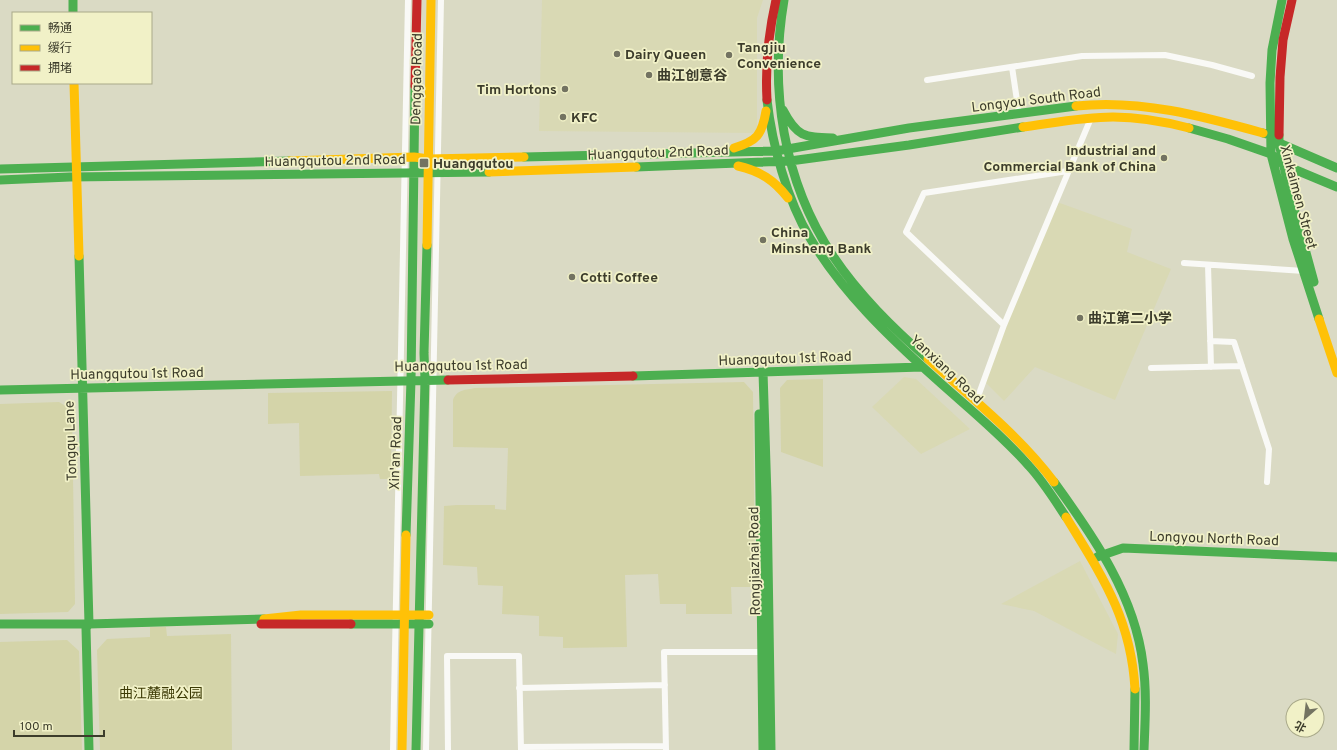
<svg xmlns="http://www.w3.org/2000/svg" width="1337" height="750" viewBox="0 0 1337 750" font-family="Overpass,'Noto Sans SC',sans-serif">
<rect width="100%" height="100%" fill="#dadac4"/>
<path fill="#d9d9b4" d="M542 0H763L757 18V133L539 131Z
M1057 202 1132 229 1127 252 1171 269 1115 400 1035 367 1004 401 984 381Z
M904 377 916 379 970 429 921 454 872 407Z
M1080 561 1118 634 1116 654 1034 611 1001 604Z"/>
<path fill="#d4d4a9" d="M823 379V467L781 452 780 388 787 380Z
M744 382 753 392 755 587H731L732 614H686V604H660L658 574 625 575 627 647 563 648V637L539 636V616L502 614 503 586 478 585 477 567 443 565 444 506 457 505H495V509L506 510 508 448 453 447V400C457 389 466 390 475 388Z
M392 391 391 479H380L379 474 300 476 299 423 268 424V393Z
M59 402 72 410 75 604 68 612 0 614V404Z
M150 627H166L167 636 231 634 232 750H100L97 650 107 639 150 637Z
M67 640 79 651 82 750H0V642Z"/>
<g fill="none" stroke-linecap="round" stroke-linejoin="round">
<path stroke="#f9f9f6" stroke-width="6" d="M1012 67 1019 114
M927 80 1082 56 1165 55 1212 65 1252 76
M1184 263 1304 271
M1208 265 1211 367
M1004 325 906 232 924 193 1068 171
M1210 341 1234 342 1269 449 1267 482
M1151 368 1242 366
M976 402 1004 325 1091 118
M519 688 665 685
M521 747 666 746
M393 750 408 0
M426 750 441 0
M448 750 447 656H519L521 750
M666 750 664 652H762"/>
<path stroke="#4caf50" stroke-width="9" d="M73 0V13
M784 0C769 88 783 181 833 256 859 295 893 328 928 359
M1282 0 1272 50 1270 83 1271 154 1293 239 1319 319
M767 100C772 144 787 200 810 238 842 292 889 337 936 379 967 407 1001 434 1029 466 1043 481 1054 499 1066 517
M783 110C797 137 804 137 833 138
M1189 128 1228 139 1271 154 1284 165 1337 187
M1263 133 1270 135 1279 143 1337 168
M1279 135V143L1289 190 1314 282
M524 157 776 151 909 128 1076 106
M636 167 790 161 909 145 1023 127
M0 169 289 161
M0 180 70 177 489 172
M79 256 89 624 86 628 89 750
M763 372 767 497 771 750
M633 376 922 367
M0 390 448 380
M759 414 763 750
M1054 482C1094 537 1135 596 1143 664 1147 693 1145 722 1144 750
M406 535 411 380 415 86
M1097 557 1123 548 1337 557
M0 624H89L264 619
M351 624H429
M416 750 425 380 424 353 427 245
M1134 750 1135 689"/>
<path stroke="#ffc107" stroke-width="9" d="M74 83 79 256
M1076 106C1140 99 1202 116 1263 133
M1023 127C1053 123 1083 117 1113 117 1137 117 1166 122 1189 128
M734 148C757 141 762 135 766 111
M289 161 414 157 429 159 524 157
M738 166C760 171 774 180 788 198
M489 172 636 167
M427 245 431 0
M1319 319 1337 373
M928 359C971 398 1019 435 1054 482
M1066 517C1102 576 1131 618 1135 689
M264 619 301 615H429
M402 750 406 535"/>
<path stroke="#c62828" stroke-width="9" d="M415 86 417 0
M767 100C765 64 768 35 776 0
M1279 135 1280 77 1283 40 1292 0
M448 380 633 376
M261 624H351"/>
</g>
<g fill="#737361" stroke="#f1f1c7" stroke-width="1.5">
<circle cx="617" cy="54" r="4"/>
<circle cx="729" cy="55" r="4"/>
<circle cx="649" cy="75" r="4"/>
<circle cx="565" cy="89" r="4"/>
<circle cx="563" cy="117" r="4"/>
<circle cx="1164" cy="158" r="4"/>
<rect x="419" y="158" width="10" height="10" rx="2"/>
<circle cx="763" cy="240" r="4"/>
<circle cx="572" cy="277" r="4"/>
<circle cx="1080" cy="318" r="4"/>
</g>
<g text-anchor="middle" stroke-width="3.5" stroke-linejoin="round" paint-order="stroke">
<g font-size="14" font-weight="bold" fill="#3c3c2b" stroke="#f1f1c7" text-anchor="start">
<text x="737" y="52">Tangjiu<tspan x="737" dy="16">Convenience</tspan></text>
<text x="625" y="59">Dairy Queen</text>
<text x="657" y="80">曲江创意谷</text>
<text x="557" y="94" text-anchor="end">Tim Hortons</text>
<text x="571" y="122">KFC</text>
<text x="1156" y="155" text-anchor="end">Industrial and<tspan x="1156" dy="16">Commercial Bank of China</tspan></text>
<text x="433" y="168">Huangqutou</text>
<text x="771" y="237">China<tspan x="771" dy="16">Minsheng Bank</tspan></text>
<text x="580" y="282">Cotti Coffee</text>
<text x="1088" y="323">曲江第二小学</text>
</g>
<g font-size="14" fill="#3c3c2b" stroke="#f1f1c7">
<text transform="translate(416 79) rotate(-89)" y="5">Denggao Road</text>
<text transform="translate(1036 99) rotate(-7)" y="5">Longyou South Road</text>
<text transform="translate(658 152) rotate(-2)" y="5">Huangqutou 2nd Road</text>
<text transform="translate(335 160) rotate(-1)" y="5">Huangqutou 2nd Road</text>
<text transform="translate(1299 197) rotate(75)" y="5">Xinkaimen Street</text>
<text transform="translate(785 358) rotate(-2)" y="5">Huangqutou 1st Road</text>
<text transform="translate(461 365) rotate(-1)" y="5">Huangqutou 1st Road</text>
<text transform="translate(947 369) rotate(43)" y="5">Yanxiang Road</text>
<text transform="translate(137 373) rotate(-1)" y="5">Huangqutou 1st Road</text>
<text transform="translate(70 441) rotate(-92)" y="5">Tongqu Lane</text>
<text transform="translate(395 453) rotate(-88)" y="5">Xin'an Road</text>
<text transform="translate(1214 538) rotate(2)" y="5">Longyou North Road</text>
<text transform="translate(754 561) rotate(-91)" y="5">Rongjiazhai Road</text>
</g>
<g font-size="14" fill="#3c3a05" stroke="#f1f1c7">
<text x="161" y="698">曲江麓融公园</text>
</g>
</g>
<rect x="12" y="12" width="140" height="72" fill="#f1f1c7" stroke="#a9a989"/>
<rect x="20" y="25" width="20" height="6" fill="#4caf50" stroke="#a9a989"/>
<text x="48" y="32" font-size="12" fill="#3c3c2b">畅通</text>
<rect x="20" y="45" width="20" height="6" fill="#ffc107" stroke="#a9a989"/>
<text x="48" y="52" font-size="12" fill="#3c3c2b">缓行</text>
<rect x="20" y="65" width="20" height="6" fill="#c62828" stroke="#a9a989"/>
<text x="48" y="72" font-size="12" fill="#3c3c2b">拥堵</text>
<g transform="translate(1305 718) rotate(208)"><circle r="19" fill="#f1f1c7" stroke="#a9a989"/>
<path d="M0-3L7 15L0 10L-7 15Z" fill="#737361"/>
<text y="-6" font-size="11" font-weight="bold" text-anchor="middle" fill="#3c3c2b">北</text>
</g>
<path d="M14 730v6h90v-6" fill="none" stroke="#3c3c2b" stroke-width="2"/>
<text x="20" y="730" font-size="12" fill="#3c3c2b" stroke="#f1f1c7" stroke-width="3" paint-order="stroke">100 m</text>
</svg>
